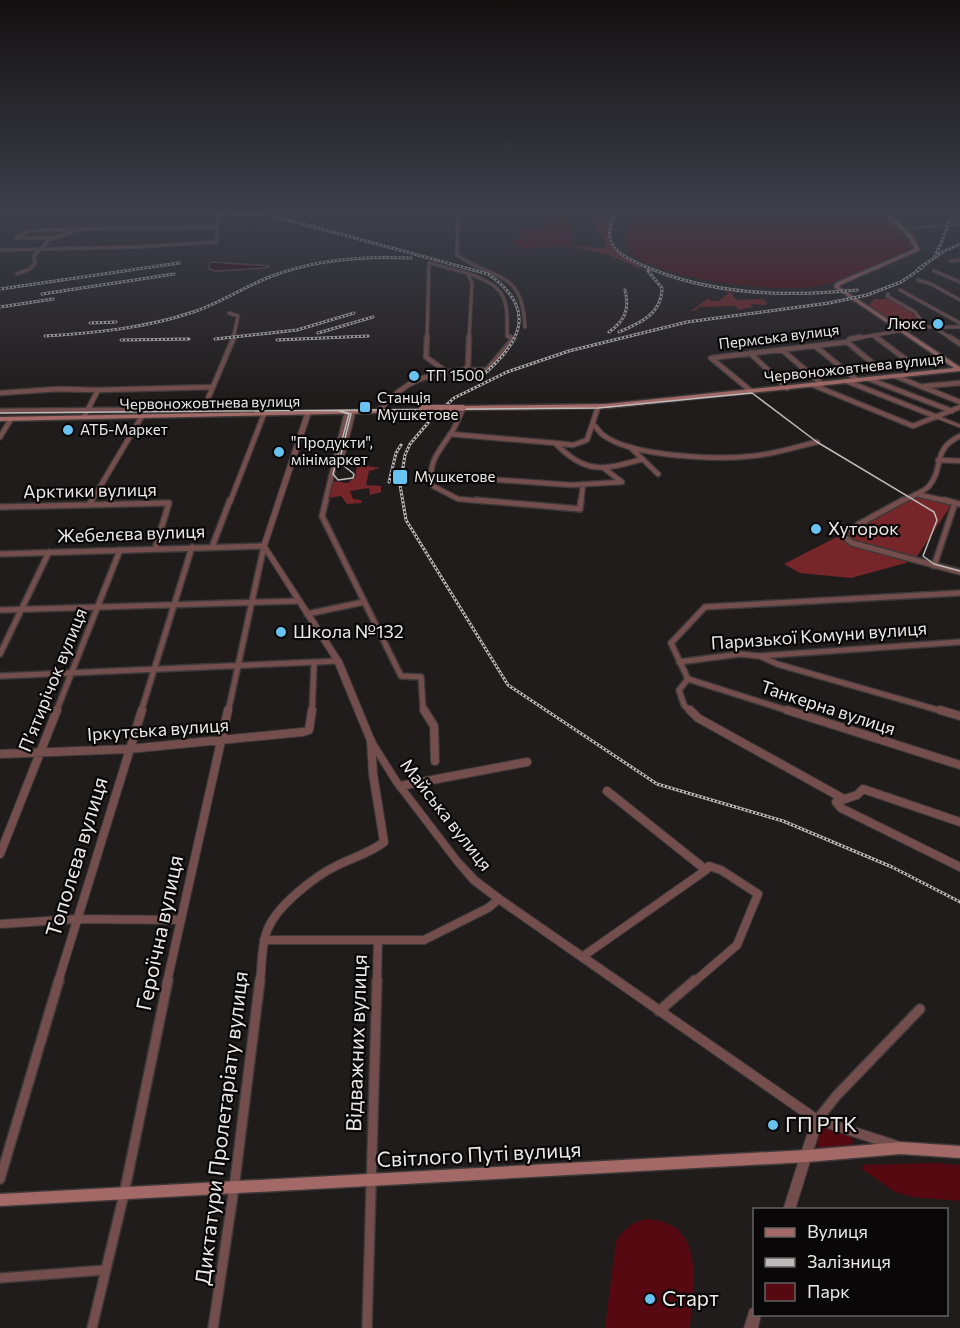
<svg xmlns="http://www.w3.org/2000/svg" width="960" height="1328" viewBox="0 0 960 1328" font-family="Commissioner,sans-serif">
<rect width="100%" height="100%" fill="#211c1c"/>
<path fill="#560911" d="M540 211 584 216 570 218 571 244 576 245 523 249 513 242 519 239V229L546 228Z
M629 211H878L913 245 906 252C880 262 842 282 816 286 776 293 671 280 637 258 632 255 629 249 625 244Z
M825 1127 851 1137 853 1141 852 1146 818 1148 816 1143 820 1129Z
M936 1163 960 1165V1201L912 1197 895 1192 862 1169 863 1165Z
M644 1219C708 1220 693 1286 690 1328H605L616 1241C624 1229 631 1224 644 1219Z"/>
<path fill="#762628" d="M596 211H614C601 253 619 250 647 272L609 255 574 247C585 243 596 252 607 246L590 218 589 214Z
M724 291 734 293 732 295 737 300 763 299 767 303 765 305 750 304 753 307 738 310 736 306 699 307 697 310 691 311 709 298 711 301H718L728 294Z
M874 299H890L912 313 921 323 918 328 899 326 869 305Z
M361 465 380 468 369 471 366 485 381 486V492L370 495 369 488 350 491 353 499 361 500 362 503 347 504 341 496 328 498 332 481 348 483 355 477 357 466Z
M917 496 952 504 916 558 906 563 851 578 800 573 784 564Z"/>
<path fill="#240002" stroke="#604647" stroke-width="1.5" d="M211 262 270 266 265 268 216 271 208 269Z"/>
<g fill="none" stroke-linecap="round" stroke-linejoin="round">
<defs>
<path id="pedestrian" d="M937 417 960 426"/>
<path id="minor-far4" d="M458 211 457 255C495 282 522 268 525 327
M220 213 263 211
M53 238H15L28 231 72 229
M0 250 137 247 217 242V219L220 211
M951 261 960 260
M934 271 960 282
M467 273C506 287 508 296 507 336L513 339
M17 274 30 269 35 263 34 256 49 240 81 229 217 227
M918 280 931 284 960 300
M900 290 960 323
M888 294 887 296 915 312 924 325 923 327
M229 313 238 316 233 339
M935 328 952 339
M874 336 878 339
M427 339 429 263 467 273 472 283 469 339
M851 339 923 327H960"/>
<path id="minor-far3" d="M427 337 426 357 447 372
M876 337 908 361 943 358
M950 337 960 344
M847 342 875 365
M815 346 857 380
M782 350 822 384
M750 353 787 388
M464 370H487L513 339 510 337
M895 376 960 402
M869 379 952 411
M846 381 937 417
M813 385 913 426 960 407
M925 386 960 383
M98 390 213 387
M751 391 711 358 847 342 850 339 860 337
M0 393 58 389 98 390 84 417
M598 407 587 440 573 445 555 443C586 475 603 470 643 459
M463 408C460 415 457 423 453 430 441 450 426 461 433 486L458 499 494 502
M380 409C408 379 424 375 464 370L468 366 469 337
M0 411 195 409
M192 411 207 401 234 337
M594 425C597 428 600 433 603 435 632 457 718 460 753 456 775 454 796 447 817 442
M450 434 555 443
M0 437 11 419
M630 447 658 474
M342 456 353 412
M938 460 960 461
M429 475 571 485 622 482 605 469
M916 494 951 502
M91 502 142 416
M230 502 264 414
M325 502 347 412
M581 502 583 484
M900 502C909 497 923 493 929 486 945 467 931 450 960 436"/>
<path id="minor-far2" d="M326 500 322 516 401 676 421 677 423 708 425 712
M476 500 580 509 581 500
M903 500 841 534 852 543 960 572
M944 500 960 504
M89 505 92 500
M0 507 169 503 155 549
M212 547 230 500
M0 554 264 546 228 712
M934 566 955 503
M0 610 299 601
M307 614 364 602
M0 654 49 552
M760 656 777 664 945 712
M679 662 740 654 759 656 960 642
M0 676 338 661
M688 679 792 712
M56 712 120 550
M141 712 192 547
M312 712 314 664
M691 712 684 705 679 690 688 679 671 643 705 607 960 593"/>
<path id="minor-far1" d="M424 710 434 726 435 761
M690 710 698 718 844 799
M787 710 960 765
M940 710 960 716
M0 754 129 749 303 732 309 730 312 710
M400 786 527 762
M607 791 706 870 709 866 721 870 758 894 737 945 694 982
M960 822 863 789 857 795 836 802 841 808 960 867
M0 854 57 710
M0 924 77 919 180 920
M264 940H424L488 908 499 899
M582 957 706 870
M58 982 142 710
M167 982 228 710
M260 982C262 966 261 946 267 931 276 906 315 876 338 865 354 857 370 853 384 842L373 774 371 741
M377 982 378 940"/>
<path id="minor" d="M659 1011 695 980
M817 1120 837 1095 920 1009
M0 1179 59 980
M0 1278 105 1270
M92 1328 124 1194 168 980
M213 1328 234 1188 260 980
M367 1328 377 980"/>
<path id="tertiary" d="M960 223V225L902 230 900 229 902 228Z
M308 411 311 413 267 546 342 661 375 741 399 779 460 859 477 877 502 896 820 1116 901 1142 903 1146 901 1150 897 1151 821 1126 795 1210H783L811 1122 496 902 471 883 454 863 393 783 367 741 334 661 261 546 305 413Z
M754 1308V1314H761L758 1328H744L750 1309Z"/>
<path id="secondary" d="M881 211H886L913 236 920 250 840 285 839 287 960 367V371L607 408 463 410 460 408 463 406 607 404 954 368 834 287 836 283 915 249 909 238Z
M421 409 424 411 423 412 0 421V417Z
M901 1142 960 1146V1158L901 1154 807 1162 0 1206V1194L807 1150Z"/>
</defs>
<use href="#pedestrian" stroke="#3d3938" stroke-width="5"/>
<use href="#minor-far4" stroke="#3d3938" stroke-width="4.5"/>
<use href="#minor-far3" stroke="#3d3938" stroke-width="7"/>
<use href="#minor-far2" stroke="#3d3938" stroke-width="8"/>
<use href="#minor-far1" stroke="#3d3938" stroke-width="10"/>
<use href="#minor" stroke="#3d3938" stroke-width="12"/>
<use href="#tertiary" stroke="#3d3938" stroke-width="2"/>
<use href="#secondary" stroke="#3d3938" stroke-width="3"/>
<use href="#pedestrian" stroke="#734e4c" stroke-width="3"/>
<use href="#minor-far4" stroke="#734e4c" stroke-width="3"/>
<use href="#minor-far3" stroke="#734e4c" stroke-width="4.5"/>
<use href="#minor-far2" stroke="#734e4c" stroke-width="5"/>
<use href="#minor-far1" stroke="#734e4c" stroke-width="8"/>
<use href="#minor" stroke="#734e4c" stroke-width="9"/>
<use href="#tertiary" fill="#734e4c" fill-rule="evenodd"/>
<use href="#secondary" fill="#a36966" fill-rule="evenodd"/>
<path stroke="#bdbab9" stroke-width="1.5" d="M339 411 349 414 333 474 338 480 353 478 354 474 339 462 351 414 341 411
M0 413 598 408 752 393 817 442 934 512 937 520 923 556 934 564 960 571"/>
<defs>
<path id="rail" d="M130 211 165 215H270L488 274C540 310 520 345 478 379
M616 211C613 219 608 229 610 238 613 253 631 260 644 266 711 295 785 297 857 290
M935 255C944 241 946 226 954 211
M923 267 901 282 867 295 829 303 687 322 569 351 507 372 454 398 433 417 410 444 405 455 400 485 406 520 508 685 657 784 783 821 892 867 960 902
M917 270 944 251 960 244
M0 289 179 263
M42 294 174 274
M0 307 53 299
M90 323 116 322
M609 332C625 321 630 309 625 290
M619 332C640 323 662 314 662 288L648 271
M318 333 373 317
M45 336C95 333 146 328 193 312 221 303 245 286 272 276 316 259 364 256 411 258
M215 339 297 330 354 313
M121 340 189 339
M277 340 368 336
M389 482 396 453 401 445"/>
</defs>
<use href="#rail" stroke="#bdbab9" stroke-width="3"/>
<use href="#rail" stroke="#090707" stroke-width="1.5" stroke-dasharray="2" stroke-linecap="butt"/>
<defs>
<path id="secondary-bridge" d="M422 408H463"/>
</defs>
<use href="#secondary-bridge" stroke="#3d3938" stroke-width="8" stroke-linecap="butt"/>
<use href="#secondary-bridge" stroke="#a36966" stroke-width="6"/>
</g>
<linearGradient id="sky" x2="0" y2="1"><stop stop-color="#120f0f"/><stop offset="0.53" stop-color="#3d404b"/><stop offset="1" stop-color="#3d404b" stop-opacity="0"/></linearGradient>
<rect width="960" height="397" fill="url(#sky)"/>
<g fill="#69c3f1" stroke="#090707" stroke-width="2">
<circle cx="938" cy="324" r="6"/>
<circle cx="414" cy="376" r="6"/>
<rect x="359" y="401" width="12" height="12" rx="3"/>
<circle cx="68" cy="430" r="6"/>
<circle cx="279" cy="452" r="6"/>
<rect x="392" y="469" width="16" height="16" rx="3"/>
<circle cx="816" cy="529" r="6"/>
<circle cx="281" cy="632" r="6"/>
<circle cx="773" cy="1125" r="6"/>
<circle cx="650" cy="1299" r="6"/>
</g>
<g text-anchor="middle" stroke-width="4.5" stroke-linejoin="round" paint-order="stroke">
<g font-size="15" fill="#ebe8e7" stroke="#090707" text-anchor="start">
<text x="926" y="329" text-anchor="end">Люкс</text>
<text x="426" y="381">ТП 1500</text>
<text x="377" y="403">Станція<tspan x="377" dy="17">Мушкетове</tspan></text>
<text x="80" y="435">АТБ-Маркет</text>
<text x="291" y="448">"Продукти",<tspan x="291" dy="17">мінімаркет</tspan></text>
<text x="414" y="482">Мушкетове</text>
</g>
<g font-size="15" fill="#ebe8e7" stroke="#090707">
<text transform="translate(779 337) rotate(-7)" y="5">Пермська вулиця</text>
<text transform="translate(854 368) rotate(-6)" y="5">Червоножовтнева вулиця</text>
<text transform="translate(210 403) rotate(-1)" y="5">Червоножовтнева вулиця</text>
</g>
<g font-size="18" fill="#ebe8e7" stroke="#090707">
<text transform="translate(90 491) rotate(-1)" y="6">Арктики вулиця</text>
<text transform="translate(131 534) rotate(-2)" y="6">Жебелєва вулиця</text>
<text transform="translate(819 636) rotate(-4)" y="6">Паризької Комуни вулиця</text>
<text transform="translate(53 680) rotate(-68)" y="6">П’ятирічок вулиця</text>
<text transform="translate(828 708) rotate(18)" y="6">Танкерна вулиця</text>
<text transform="translate(158 730) rotate(-4)" y="6">Іркутська вулиця</text>
<text transform="translate(446 815) rotate(52)" y="6">Майська вулиця</text>
</g>
<g font-size="18" fill="#ebe8e7" stroke="#090707" text-anchor="start">
<text x="828" y="535">Хуторок</text>
<text x="293" y="638">Школа №132</text>
</g>
<g font-size="21" fill="#ebe8e7" stroke="#090707">
<text transform="translate(77 857) rotate(-73)" y="7">Тополєва вулиця</text>
<text transform="translate(160 933) rotate(-78)" y="7">Героїчна вулиця</text>
<text transform="translate(357 1043) rotate(-88)" y="7">Відважних вулиця</text>
<text transform="translate(222 1128) rotate(-83)" y="7">Диктатури Пролетаріату вулиця</text>
<text transform="translate(479 1155) rotate(-3)" y="7">Світлого Путі вулиця</text>
</g>
<g font-size="21" fill="#ebe8e7" stroke="#090707" text-anchor="start">
<text x="785" y="1132">ГП РТК</text>
<text x="662" y="1306">Старт</text>
</g>
</g>
<rect x="753" y="1208" width="195" height="108" fill="#090707" stroke="#636161" stroke-width="1.5"/>
<rect x="765" y="1228" width="30" height="9" fill="#a36966" stroke="#636161" stroke-width="1.5"/>
<text x="807" y="1238" font-size="18" fill="#ebe8e7">Вулиця</text>
<rect x="765" y="1258" width="30" height="9" fill="#bdbab9" stroke="#636161" stroke-width="1.5"/>
<text x="807" y="1268" font-size="18" fill="#ebe8e7">Залізниця</text>
<rect x="765" y="1283" width="30" height="18" fill="#560911" stroke="#636161" stroke-width="1.5"/>
<text x="807" y="1298" font-size="18" fill="#ebe8e7">Парк</text>
</svg>
